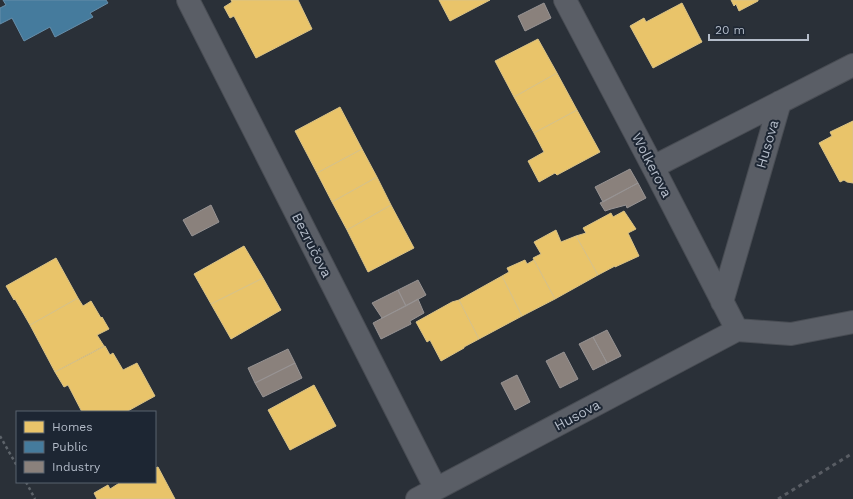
<svg xmlns="http://www.w3.org/2000/svg" width="853" height="499" viewBox="0 0 853 499" font-family="'Work Sans',sans-serif">
<rect width="100%" height="100%" fill="#2a3038"/>
<path fill="#e9c46a" stroke="#d9c286" d="M231 0H298L312 29 256 58 234 16 230 18 224 7 232 2Z
M439 0H490L450 21Z
M731 0H758V1L739 11 736 4 734 6Z
M682 3 702 42 653 68 630 26 644 18 646 22Z
M538 39 557 73 514 97 495 61Z
M557 73 577 110 534 133 514 97Z
M340 107 362 149 317 173 295 131Z
M577 110 600 152 557 175 555 173 539 182 528 161 544 152 534 133Z
M853 121V183L847 182 844 180 840 182 819 143 832 136 830 132Z
M362 149 377 177 332 202 317 173Z
M377 177 391 205 347 230 332 202Z
M391 205 414 248 368 272 347 230Z
M624 211 636 229 628 233 639 256 615 267V266L598 275 576 236 586 233 583 228 611 213 613 217Z
M556 230 561 242 576 236 598 275 555 299 533 258 541 254 534 242Z
M244 246 263 278 211 304 194 274Z
M56 258 78 298 30 325 15 299 14 300 6 286Z
M525 260 527 264 534 260 555 299 522 316 502 276 509 272 507 268Z
M502 276 522 316 479 339 459 300Z
M263 278 281 310 231 339 211 304Z
M78 298 83 306 91 301 101 318 102 317 109 329 97 335 104 346 55 372 30 325Z
M459 300 479 339 464 347V348L441 361 430 340 427 342 416 322 452 302Z
M105 346 110 355 113 353 123 370 137 363 155 396 126 412H82L68 385 64 387 55 372Z
M314 385 336 426 290 450 268 410Z
M158 467 175 499H97L94 493 108 485 110 489 121 482H155V468Z"/>
<path fill="#457b9d" stroke="#668eaa" d="M3 0H106L108 3 90 13 93 17 55 37 50 27 24 41 12 18 0 24V8L6 5Z"/>
<path fill="#8a817c" stroke="#979393" d="M544 3 551 18 525 31 518 16Z
M630 169 638 183 603 202 595 187Z
M638 183 646 198 627 208 626 205 611 209 605 211 600 203Z
M211 205 219 222 192 236 183 220Z
M418 280 426 295 406 306 398 290Z
M398 290 406 306 382 318 372 303Z
M418 299 424 313 410 321 411 324 381 339 373 323Z
M607 330 621 356 607 363 593 337Z
M593 337 607 363 593 370 579 344Z
M288 349 295 363 255 383 248 368Z
M564 352 578 379 560 388 546 361Z
M295 363 302 378 263 397 255 383Z
M517 375 530 402 515 410 501 383Z"/>
<g fill="none" stroke-linecap="round" stroke-linejoin="round">
<defs>
<path id="street" d="M188 0 436 489
M565 0 653 167 737 330
M653 167 853 65
M722 302 780 102
M737 330 791 334 853 322
M417 499 737 330"/>
</defs>
<use href="#street" stroke="#484c53" stroke-width="24"/>
<path stroke="#5d636a" stroke-width="2.5" stroke-dasharray="3 3" stroke-linecap="butt" d="M0 436 17 466
M26 482 35 499"/>
<use href="#street" stroke="#5a5e66" stroke-width="22"/>
<path stroke="#595d64" stroke-width="3" stroke-dasharray="4 4" stroke-linecap="butt" d="M778 499 853 453"/>
</g>
<g text-anchor="middle" stroke-width="4" stroke-linejoin="round" paint-order="stroke">
<g font-size="14" fill="#b4bcc9" stroke="#1d2633">
<text transform="translate(767 144) rotate(-74)" y="5">Husova</text>
<text transform="translate(652 165) rotate(63)" y="5">Wolkerova</text>
<text transform="translate(312 245) rotate(63)" y="5">Bezručova</text>
<text transform="translate(577 415) rotate(-28)" y="5">Husova</text>
</g>
</g>
<rect x="16" y="411" width="140" height="72" fill="#1d2633" stroke="#59626f"/>
<rect x="24" y="421" width="20" height="12" fill="#e9c46a" stroke="#59626f"/>
<text x="52" y="431" font-size="12" fill="#b4bcc9">Homes</text>
<rect x="24" y="441" width="20" height="12" fill="#457b9d" stroke="#59626f"/>
<text x="52" y="451" font-size="12" fill="#b4bcc9">Public</text>
<rect x="24" y="461" width="20" height="12" fill="#8a817c" stroke="#59626f"/>
<text x="52" y="471" font-size="12" fill="#b4bcc9">Industry</text>
<path d="M709 34v6h99v-6" fill="none" stroke="#b4bcc9" stroke-width="2"/>
<text x="715" y="34" font-size="12" fill="#b4bcc9" stroke="#1d2633" stroke-width="3" paint-order="stroke">20 m</text>
</svg>
